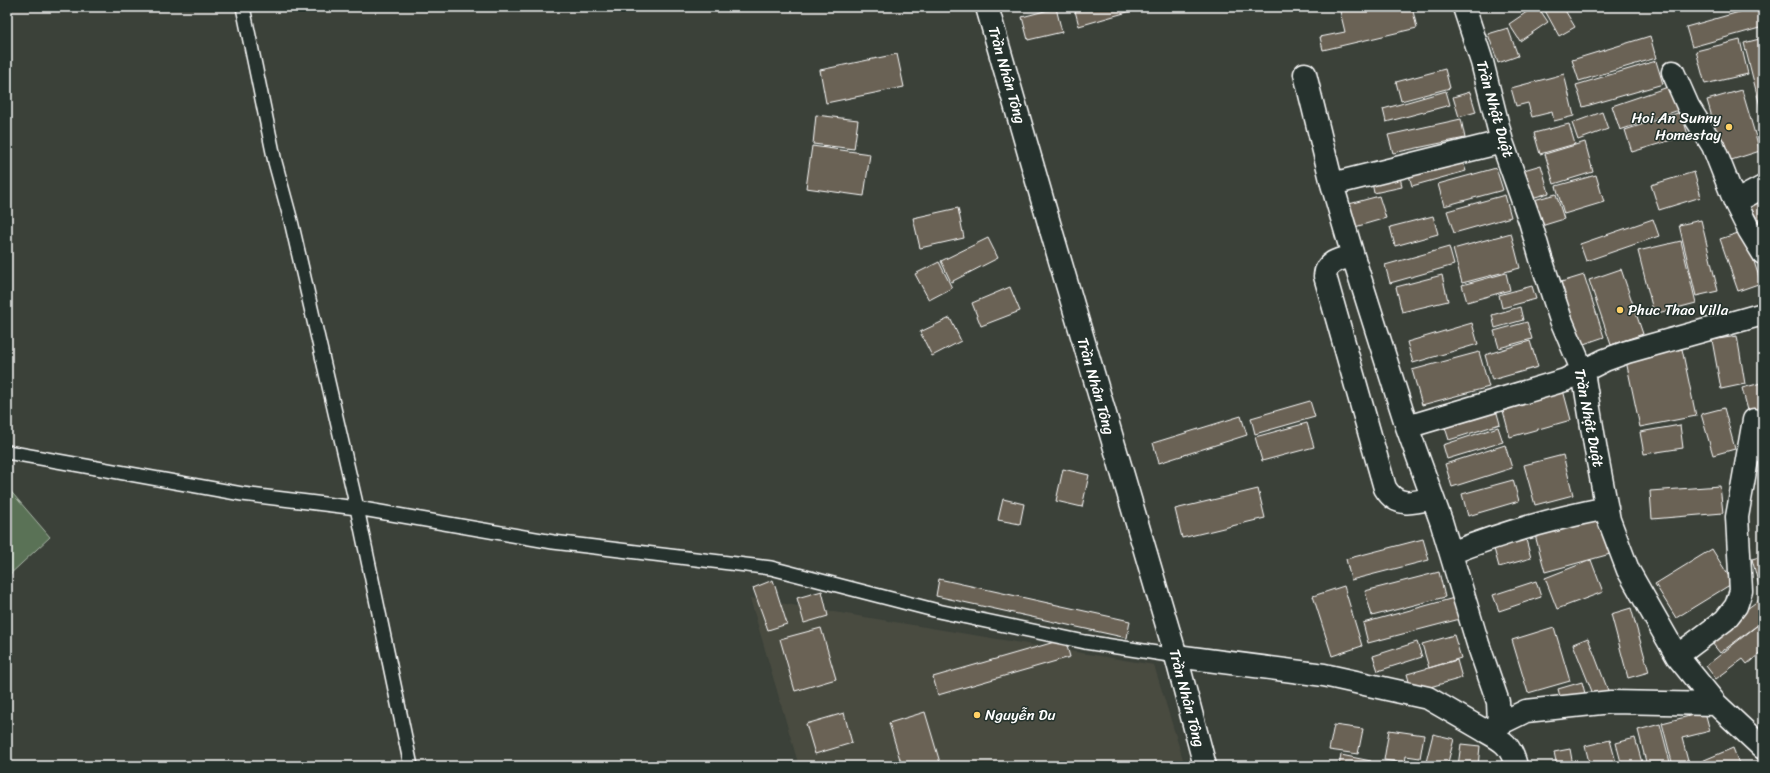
<svg xmlns="http://www.w3.org/2000/svg" width="1770" height="773" viewBox="0 0 1770 773" font-family="Sriracha,sans-serif">
<rect width="100%" height="100%" fill="#3b4139"/>
<filter id="ink" filterUnits="userSpaceOnUse"><feTurbulence type="fractalNoise" baseFrequency=".025" numOctaves="2"/><feDisplacementMap in="SourceGraphic" scale="8" xChannelSelector="R" yChannelSelector="G"/><feConvolveMatrix kernelMatrix="1 2 1 2 8 2 1 2 1" color-interpolation-filters="sRGB"/></filter>
<g filter="url(#ink)">
<path fill="#494b41" d="M750 598 1154 665 1185 766H799Z"/>
<path fill="#5a7256" stroke="#acb8aa" d="M7 487 50 537 7 577Z"/>
<path fill="#6b6254" stroke="#fff" d="M1074 7H1145L1079 26Z
M1339 7H1412L1417 28 1323 50 1320 37 1345 32Z
M1534 7H1538L1548 22 1520 41 1509 24Z
M1543 7H1563L1575 27 1559 36Z
M1757 7H1763V27L1692 47 1686 27Z
M1056 8 1062 32 1028 40 1022 17Z
M1508 28 1518 56 1498 63 1488 34Z
M1650 36 1656 58 1579 81 1572 60Z
M1763 38V118L1744 43Z
M1740 40 1748 74 1705 84 1696 51Z
M897 54 904 87 826 103 820 70Z
M1656 61 1663 84 1583 107 1576 85Z
M1445 69 1450 88 1401 101 1396 82Z
M1564 74 1574 116 1554 121 1552 112 1532 117 1528 103 1516 106 1511 88Z
M1674 85 1682 109 1620 130 1612 106Z
M1742 90 1760 151 1725 162 1707 100Z
M1446 91 1450 105 1386 122 1383 109Z
M1470 92 1476 112 1459 117 1453 97Z
M1602 112 1608 129 1578 140 1572 123Z
M1681 112 1688 135 1632 152 1625 130Z
M816 115 858 120 854 149 813 144Z
M1461 119 1465 138 1393 153 1388 135Z
M1569 124 1575 144 1540 154 1534 133Z
M1585 142 1593 172 1554 184 1545 154Z
M812 146 870 154 864 196 806 188Z
M1460 153 1466 171 1412 186 1407 168Z
M1541 165 1549 193 1525 200 1517 172Z
M1496 168 1503 190 1444 206 1438 184Z
M1399 171 1402 187 1374 193 1371 177Z
M1694 172 1701 197 1659 210 1651 185Z
M1596 175 1604 202 1564 214 1556 186Z
M1763 189V228L1746 200Z
M1556 194 1564 219 1538 227 1530 201Z
M1505 195 1511 217 1454 233 1447 211Z
M1379 196 1386 218 1355 227 1349 204Z
M958 208 964 238 920 248 913 218Z
M1433 216 1438 234 1395 246 1390 227Z
M1653 219 1659 236 1586 261 1580 244Z
M1701 220 1718 291 1696 296 1679 225Z
M1744 231 1761 283 1738 291 1720 239Z
M1511 233 1520 268 1462 283 1453 249Z
M988 238 998 258 951 282 941 261Z
M1681 241 1696 303 1654 314 1638 251Z
M1449 247 1454 265 1390 283 1385 265Z
M939 262 952 288 929 300 915 274Z
M1621 269 1643 334 1611 345 1589 280Z
M1506 273 1510 290 1467 302 1462 285Z
M1442 275 1448 301 1402 312 1396 287Z
M1584 275 1604 337 1578 346 1558 283Z
M1532 286 1536 299 1502 308 1499 295Z
M1010 287 1020 311 981 326 972 303Z
M1520 307 1523 320 1495 328 1492 315Z
M950 318 961 341 932 356 920 332Z
M1527 322 1532 339 1499 348 1494 331Z
M1472 323 1478 344 1413 363 1407 342Z
M1737 336 1745 384 1721 389 1712 340Z
M1530 341 1538 367 1492 380 1485 355Z
M1682 349 1696 416 1640 427 1626 361Z
M1479 352 1489 387 1422 405 1412 370Z
M1761 383 1763 389V410L1749 414 1742 388Z
M1563 390 1571 420 1510 437 1502 407Z
M1310 401 1315 417 1255 434 1251 418Z
M1495 406 1500 424 1449 440 1443 421Z
M1724 408 1735 449 1713 455 1701 414Z
M1241 416 1247 435 1159 463 1153 443Z
M1307 423 1314 447 1262 461 1255 437Z
M1680 425 1683 448 1644 454 1640 432Z
M1498 427 1503 442 1447 459 1443 445Z
M1505 445 1512 468 1452 487 1445 464Z
M1563 455 1573 495 1535 505 1524 465Z
M1760 460H1763V479Z
M1063 469 1089 475 1082 507 1056 501Z
M1513 480 1519 501 1468 516 1462 494Z
M1720 486 1723 513 1652 519 1650 491Z
M1258 489 1265 518 1182 538 1175 509Z
M1003 499 1024 504 1020 524 998 520Z
M1604 515 1614 553 1545 572 1535 535Z
M1525 536 1531 558 1499 567 1493 545Z
M1423 539 1429 560 1351 580 1346 559Z
M1712 549 1733 583 1676 618 1655 584Z
M1763 556V585L1759 586 1752 559Z
M1591 560 1603 592 1557 609 1545 578Z
M1439 572 1445 597 1372 616 1365 591Z
M939 579 1130 621 1127 638 936 596Z
M773 580 787 624 768 630 753 588Z
M1536 581 1541 597 1499 611 1493 595Z
M1344 586 1362 646 1332 656 1313 596Z
M822 591 828 616 804 623 797 598Z
M1763 597V621L1720 653 1708 638Z
M1454 598 1460 619 1368 643 1363 623Z
M1631 608 1649 672 1628 678 1611 614Z
M1763 621V651L1747 664 1743 659 1716 679 1706 666Z
M1554 627 1570 681 1528 693 1512 640Z
M821 628 836 679 795 691 780 639Z
M1454 635 1461 658 1429 668 1422 644Z
M1588 638 1609 693 1595 699 1573 644Z
M1065 639 1070 657 938 695 933 677Z
M1417 642 1422 657 1378 671 1373 656Z
M1457 660 1462 678 1412 692 1407 674Z
M1582 682 1586 697 1562 704 1558 689Z
M925 712 941 766H902L889 723Z
M1705 712 1710 731 1682 738 1689 765 1673 766 1662 723Z
M844 713 852 743 815 754 806 724Z
M1660 724 1671 766H1647L1638 730Z
M1334 725 1363 729 1358 754 1329 750Z
M1389 730 1424 735 1420 758 1406 756 1405 763 1384 760Z
M1433 734 1454 739 1447 766H1425Z
M1635 738 1643 766H1622L1616 743Z
M1610 740 1617 766H1590L1585 746Z
M1461 744 1480 746 1478 766H1458Z
M1733 748 1740 766H1690Z
M1570 749 1573 766H1557L1554 752Z
M1341 755 1371 761 1370 766H1339Z"/>
<g fill="none" stroke-linecap="round" stroke-linejoin="round">
<defs>
<path id="service" d="M243 7 275 162 291 221 357 508 411 766
M7 452 242 494 357 508 553 542 771 568 938 611 1085 642 1176 656"/>
<path id="minor" d="M987 7 1051 230
M1464 7 1482 62 1502 142 1530 221 1541 259 1561 320 1583 372 1596 451 1609 520 1628 570 1677 656 1716 704 1763 748
M1673 72 1688 106 1713 146 1735 202 1749 230 1763 253
M1305 74 1332 184 1353 256 1407 427 1441 521 1478 644 1498 702 1499 724 1485 731
M1332 184 1502 142
M1735 202 1763 187
M1353 256C1341 259 1326 261 1325 276L1385 488C1397 508 1413 503 1432 498
M1407 427 1565 380 1605 360 1627 352 1763 314
M1451 553C1499 534 1556 518 1607 508
M1176 656 1324 675 1428 698 1485 731 1526 711 1611 702 1716 704
M1677 656 1725 620 1736 606 1741 591 1737 517 1754 420
M1485 731C1503 741 1511 745 1516 766"/>
<path id="tertiary" d="M1051 230 1176 656 1205 766"/>
</defs>
<use href="#service" stroke="#fff" stroke-width="16"/>
<use href="#minor" stroke="#fff" stroke-width="25"/>
<use href="#tertiary" stroke="#fff" stroke-width="25"/>
<use href="#service" stroke="#26332d" stroke-width="13"/>
<use href="#minor" stroke="#26332d" stroke-width="22"/>
<use href="#tertiary" stroke="#26332d" stroke-width="22"/>
</g>
</g>
<g fill="#ffd166" stroke="#26332d" stroke-width="1.5">
<circle cx="1729" cy="127" r="4"/>
<circle cx="1620" cy="310" r="4"/>
<circle cx="977" cy="715" r="4"/>
</g>
<g text-anchor="middle" stroke-width="3" stroke-linejoin="round" paint-order="stroke">
<g font-size="15" fill="#fff" stroke="#26332d">
<text transform="translate(1007 75) rotate(74)" y="5">Trần Nhân Tông</text>
<text transform="translate(1495 109) rotate(74)" y="5">Trần Nhật Duật</text>
<text transform="translate(1096 386) rotate(74)" y="5">Trần Nhân Tông</text>
<text transform="translate(1589 418) rotate(79)" y="5">Trần Nhật Duật</text>
<text transform="translate(1187 698) rotate(75)" y="5">Trần Nhân Tông</text>
</g>
<g font-size="15" fill="#fff" stroke="#26332d" text-anchor="start">
<text x="1721" y="123" text-anchor="end">Hoi An Sunny<tspan x="1721" dy="17">Homestay</tspan></text>
<text x="1628" y="315">Phuc Thao Villa</text>
<text x="985" y="720">Nguyễn Du</text>
</g>
</g>
<rect width="1770" height="773" fill="none" stroke="#26332d" stroke-width="24"/>
<rect x="12" y="12" width="1746" height="749" fill="none" stroke="#fff" stroke-width="1.5" filter="url(#ink)"/>
</svg>
